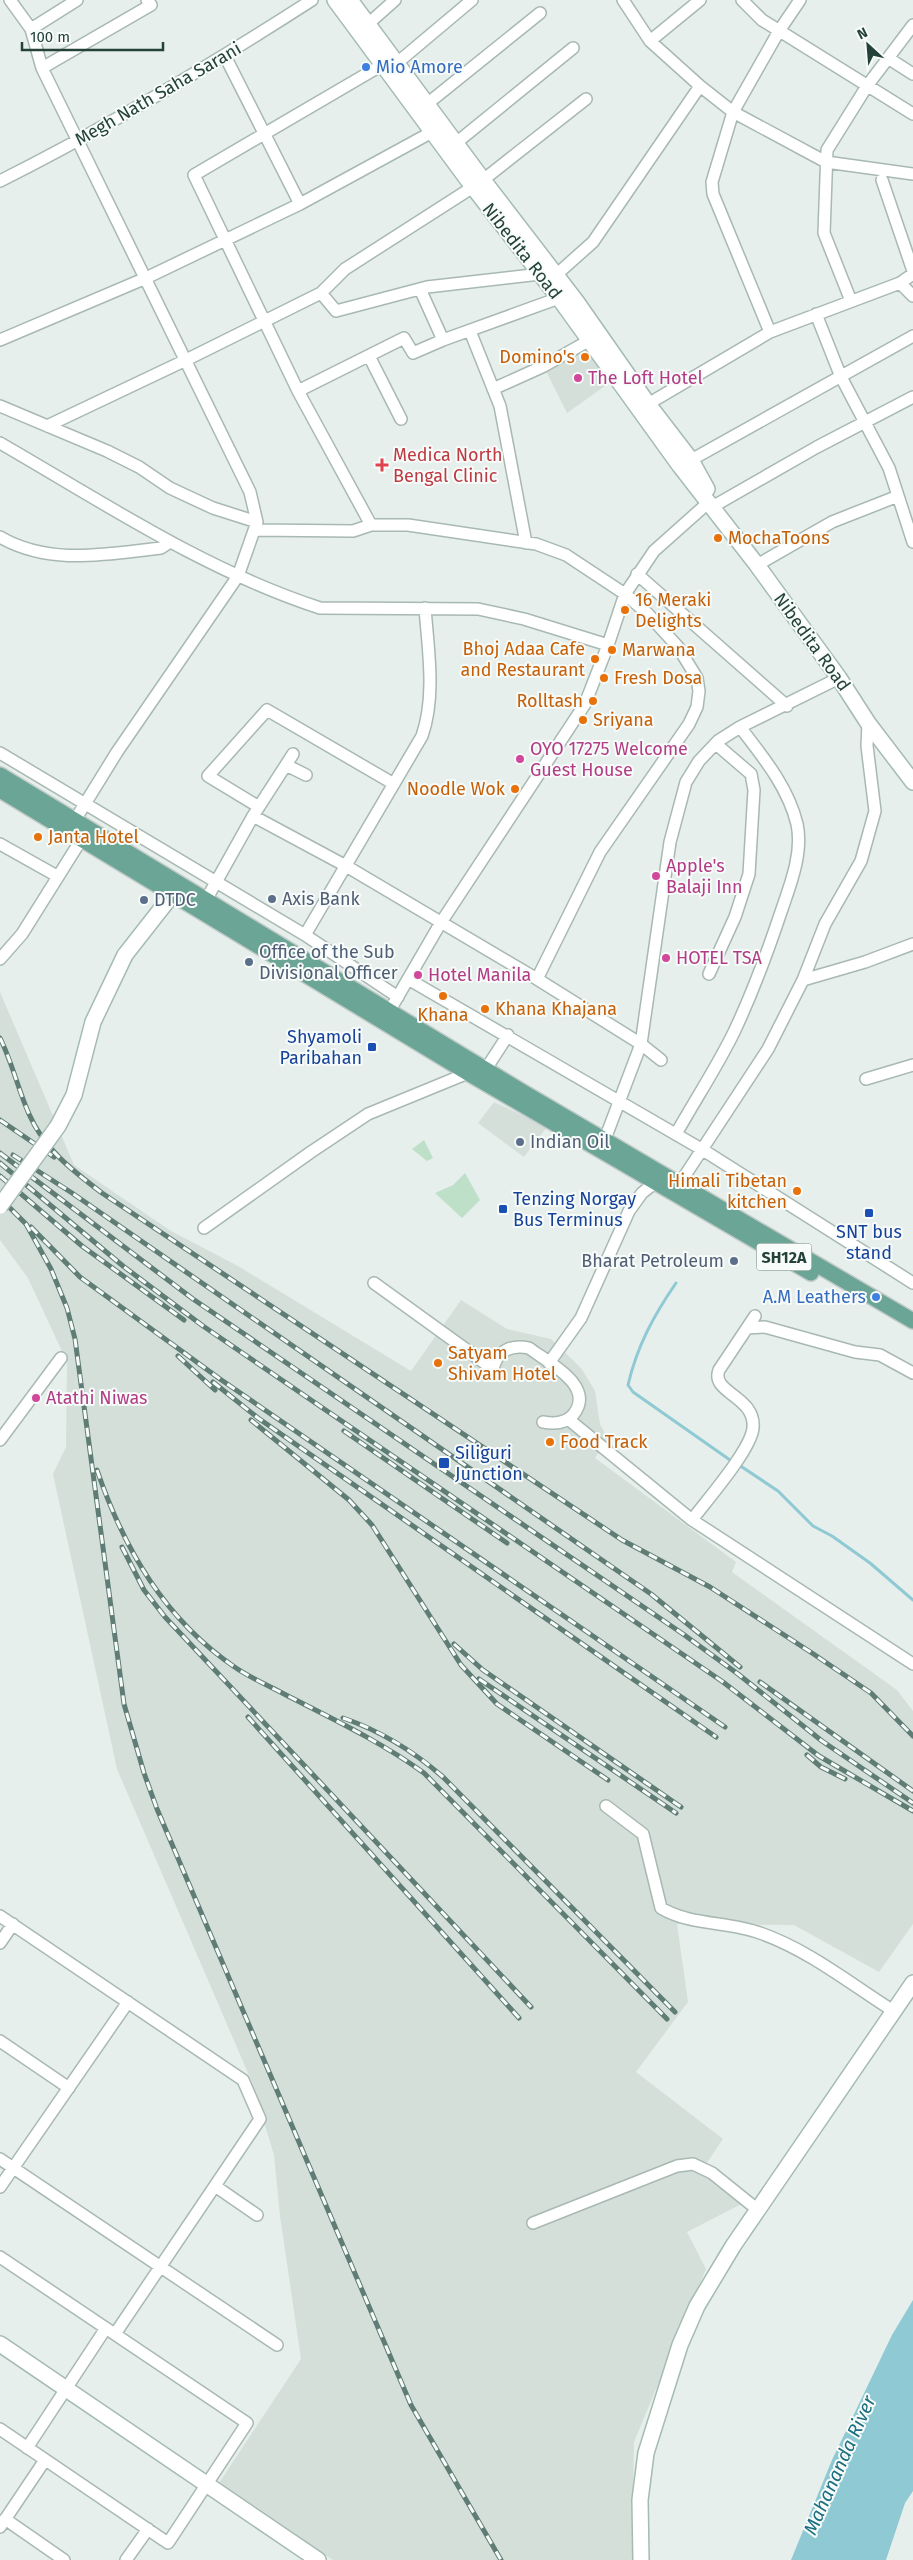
<svg xmlns="http://www.w3.org/2000/svg" width="913" height="2560" viewBox="0 0 913 2560" font-family="'Fira Sans',sans-serif">
<rect width="100%" height="100%" fill="#e6efeb"/>
<path fill="#d4dfda" d="M584 347 612 381 567 413 545 369Z
M0 992 74 1165 171 1231 238 1266 411 1371 461 1300 507 1329 551 1339 581 1368 595 1391 600 1424 608 1439 595 1458 736 1562 732 1572 897 1690 913 1711V1924L879 1972 794 1925 677 1924 688 2002 636 2072 723 2139 706 2164 753 2198 687 2232 706 2269 634 2442 632 2560H333L217 2486 301 2359 280 2216 274 2155 251 2080 117 1769 53 1474 66 1447 67 1362 28 1278 0 1240Z
M494 1102 547 1127 524 1157 478 1123Z"/>
<path fill="#bfe0c8" d="M424 1140 433 1158 427 1161 412 1149Z
M465 1173 480 1200 462 1218 435 1193 453 1185Z"/>
<path fill="#8ec9d4" d="M913 2300V2491L905 2503 886 2560H791L832 2460 892 2335Z"/>
<g fill="none" stroke-linecap="round" stroke-linejoin="round">
<path stroke="#8ec9d4" stroke-width="3" d="M676 1283C654 1315 637 1346 628 1385L633 1392 730 1460
M739 1465 778 1491 813 1526 832 1536 870 1563 913 1600"/>
<defs>
<path id="street" d="M10 0 31 29 42 68 250 492 257 522 238 576 117 752 75 820
M623 0 650 41 700 86 733 112 826 162 913 174
M742 0 762 20 913 114
M368 24 395 0
M31 29 77 0
M650 41 700 0
M225 56 300 204
M888 58 913 74
M397 63 472 0
M42 68 151 5 147 0
M427 104 540 13
M456 143 573 48
M483 180 586 99
M882 180 913 271
M0 181C108 127 211 65 312 0
M556 275 593 242 700 86
M900 283 913 296
M420 289 443 340
M321 293 336 311 427 287 540 274
M851 301 824 233 827 150 867 86 913 25
M816 314 841 377 889 468 913 542
M470 331 500 406 526 543
M770 332 713 194 712 182 733 112 779 31 800 0
M0 340 146 278 300 204 432 132
M369 356 401 419
M493 389 544 366 590 340
M298 391 404 338 413 353 443 340 559 298
M648 404 770 332 900 283 913 274
M0 406 107 451 139 467 170 488 213 508 257 522
M47 426 186 360 321 293 345 269 473 187
M0 443C104 503 206 571 320 608L478 609 524 619 608 645
M691 460 913 336
M712 507 817 447 913 397
M371 525 298 391 194 175 382 65
M255 530 353 531 371 525H408L536 544 566 555 625 594 648 614 678 647 697 678 699 691 697 707 689 724 600 852 537 979
M0 537C50 566 106 554 161 548L170 542
M757 565 832 522 898 496
M637 574 787 706
M0 753 305 935 398 997
M286 765 306 775
M259 807 208 776 267 710 394 784
M253 816 346 866 537 979 641 1044 661 1060
M0 844 57 876
M206 900 253 816 293 754
M305 935 422 736C436 696 428 649 425 608
M0 959 22 934 81 840
M709 974 735 917 749 874 754 790 751 774 716 744
M408 979 703 1150 913 1283
M803 980 865 962 913 944
M390 1010 440 924 585 704 608 645 625 594 654 551 709 502
M486 1069 508 1035
M866 1079 913 1065
M676 1134C695 1100 717 1067 734 1032 753 992 768 951 782 909 791 883 803 852 797 824 788 787 763 757 740 727
M605 1139 641 1044 670 842 686 782 699 761 718 741 740 727 839 678
M680 1183 768 1049 803 980 825 924 861 861 875 811 867 746 868 723
M204 1228 311 1152 368 1114 468 1073
M374 1283 493 1369C497 1351 511 1344 529 1348 547 1362 597 1386 573 1415 565 1424 554 1424 543 1422
M747 1328 765 1327 855 1352 880 1355 913 1373
M549 1363 581 1318 629 1211 642 1193 656 1182
M568 1419 692 1520 913 1664
M0 1440 61 1358
M692 1520C706 1501 751 1450 753 1428 756 1396 710 1393 719 1370L755 1316
M606 1806 643 1834 661 1908C691 1926 728 1921 760 1933 809 1950 852 1985 895 2012
M0 1916 243 2080 260 2119 115 2334
M0 1943 13 1924
M0 2041 69 2088
M0 2159 277 2345
M215 2186 257 2215
M0 2187 128 2002
M533 2223 677 2166 693 2164 712 2173 758 2210
M0 2257 247 2423 168 2543 0 2429
M27 2448 106 2328
M5 2519 64 2560
M0 2527 45 2460
M126 2560 148 2529"/>
<path id="secondary" d="M335 0 473 187 559 298 680 466 757 565 839 678 868 723 913 782
M350 0 483 180 576 301 648 404 691 460 707 489
M125 955 172 895
M0 2344 318 2560
M641 2560 640 2500 646 2453 680 2345 697 2306 733 2246 913 1983"/>
<path id="primary" d="M0 775 521 1091 913 1321
M0 790 468 1073 811 1273"/>
</defs>
<use href="#street" stroke="#a8b8b2" stroke-width="14"/>
<use href="#secondary" stroke="#a4bbb3" stroke-width="18"/>
<use href="#primary" stroke="#c2cac8" stroke-width="18"/>
<use href="#street" stroke="#fff" stroke-width="11"/>
<use href="#secondary" stroke="#fff" stroke-width="15"/>
<use href="#primary" stroke="#6aa596" stroke-width="15"/>
<defs>
<path id="rail" d="M0 1038C12 1062 18 1089 29 1114 44 1149 73 1171 102 1193L622 1540 710 1587 812 1653 871 1693 913 1736
M0 1120 54 1157
M0 1153 193 1299 683 1634 738 1674 822 1741 913 1803
M13 1155 72 1193 651 1594 740 1667
M0 1163 123 1266 203 1326 723 1682 819 1756 913 1811
M0 1176 82 1246 184 1320
M0 1198 26 1224 51 1269 67 1308 75 1339 124 1704 144 1773 157 1809 411 2405 501 2560
M31 1227 80 1277 220 1379 725 1727
M178 1356 215 1390
M213 1382 258 1418 716 1737
M251 1420 349 1500 372 1525 461 1665 497 1704 608 1780
M344 1431 507 1543
M97 1470C124 1549 165 1620 236 1668 251 1678 269 1686 286 1695 333 1719 381 1742 424 1773L667 2019
M122 1547 144 1590 165 1617 531 2007
M454 1644 483 1670 681 1807
M479 1679 676 1813
M760 1682 913 1791
M248 1717 519 2018
M343 1718C381 1731 412 1750 443 1777L675 2012
M807 1755 821 1767 845 1779"/>
</defs>
<use href="#rail" stroke="#5f7d75" stroke-width="5"/>
<use href="#rail" stroke="#f7fbf9" stroke-width="3" stroke-dasharray="9" stroke-linecap="butt"/>
<defs>
<path id="secondary-bridge" d="M0 1206 58 1126 74 1095 93 1022 125 955"/>
</defs>
<use href="#secondary-bridge" stroke="#a4bbb3" stroke-width="18" stroke-linecap="butt"/>
<use href="#secondary-bridge" stroke="#fff" stroke-width="15"/>
</g>
<g fill="#3f7fe0" stroke="#f7fbf9" stroke-width="2">
<circle cx="366" cy="67" r="5"/>
<circle cx="876" cy="1297" r="5"/>
</g>
<g fill="#e8710a" stroke="#f7fbf9" stroke-width="2">
<circle cx="585" cy="357" r="5"/>
<circle cx="718" cy="538" r="5"/>
<circle cx="625" cy="610" r="5"/>
<circle cx="612" cy="650" r="5"/>
<circle cx="595" cy="659" r="5"/>
<circle cx="604" cy="678" r="5"/>
<circle cx="593" cy="701" r="5"/>
<circle cx="583" cy="720" r="5"/>
<circle cx="515" cy="789" r="5"/>
<circle cx="38" cy="837" r="5"/>
<circle cx="443" cy="996" r="5"/>
<circle cx="485" cy="1009" r="5"/>
<circle cx="797" cy="1191" r="5"/>
<circle cx="438" cy="1363" r="5"/>
<circle cx="550" cy="1442" r="5"/>
</g>
<g fill="#d1479c" stroke="#f7fbf9" stroke-width="2">
<circle cx="578" cy="378" r="5"/>
<circle cx="520" cy="759" r="5"/>
<circle cx="656" cy="876" r="5"/>
<circle cx="666" cy="958" r="5"/>
<circle cx="418" cy="975" r="5"/>
<circle cx="36" cy="1398" r="5"/>
</g>
<path fill="#e0444e" stroke="#f7fbf9" stroke-width="2" d="M379.5 457.5h5v5h5v5h-5v5h-5v-5h-5v-5h5z"/>
<g fill="#5c6f8a" stroke="#f7fbf9" stroke-width="2">
<circle cx="272" cy="899" r="5"/>
<circle cx="144" cy="900" r="5"/>
<circle cx="249" cy="962" r="5"/>
<circle cx="520" cy="1142" r="5"/>
<circle cx="734" cy="1261" r="5"/>
</g>
<g fill="#1a4fb4" stroke="#f7fbf9" stroke-width="2">
<rect x="367" y="1042" width="10" height="10" rx="2.5"/>
<rect x="498" y="1204" width="10" height="10" rx="2.5"/>
<rect x="864" y="1208" width="10" height="10" rx="2.5"/>
<rect x="438" y="1457" width="12" height="12" rx="2.5"/>
</g>
<g text-anchor="middle" stroke-width="4" stroke-linejoin="round" paint-order="stroke">
<rect fill="#f7fbf9" stroke="#637a73" stroke-width="1" x="756.5" y="1243.5" width="55" height="27" rx="4"/>
<g font-size="16" font-weight="bold" fill="#24423a">
<text x="784" y="1263">SH12A</text>
</g>
<g font-size="18" fill="#366cbe" stroke="#f7fbf9" text-anchor="start">
<text x="376" y="73">Mio Amore</text>
<text x="866" y="1303" text-anchor="end">A.M Leathers</text>
</g>
<g font-size="18" fill="#24423a" stroke="#f7fbf9">
<text transform="translate(158 94) rotate(-30)" y="6">Megh Nath Saha Sarani</text>
<text transform="translate(522 251) rotate(52)" y="6">Nibedita Road</text>
<text transform="translate(812 642) rotate(54)" y="6">Nibedita Road</text>
</g>
<g font-size="18" fill="#c56008" stroke="#f7fbf9" text-anchor="start">
<text x="575" y="363" text-anchor="end">Domino's</text>
<text x="728" y="544">MochaToons</text>
<text x="635" y="606">16 Meraki<tspan x="635" dy="21">Delights</tspan></text>
<text x="585" y="655" text-anchor="end">Bhoj Adaa Cafe<tspan x="585" dy="21">and Restaurant</tspan></text>
<text x="622" y="656">Marwana</text>
<text x="614" y="684">Fresh Dosa</text>
<text x="583" y="707" text-anchor="end">Rolltash</text>
<text x="593" y="726">Sriyana</text>
<text x="505" y="795" text-anchor="end">Noodle Wok</text>
<text x="48" y="843">Janta Hotel</text>
<text x="495" y="1015">Khana Khajana</text>
<text x="443" y="1021" text-anchor="middle">Khana</text>
<text x="787" y="1187" text-anchor="end">Himali Tibetan<tspan x="787" dy="21">kitchen</tspan></text>
<text x="448" y="1359">Satyam<tspan x="448" dy="21">Shivam Hotel</tspan></text>
<text x="560" y="1448">Food Track</text>
</g>
<g font-size="18" fill="#b23c85" stroke="#f7fbf9" text-anchor="start">
<text x="588" y="384">The Loft Hotel</text>
<text x="530" y="755">OYO 17275 Welcome<tspan x="530" dy="21">Guest House</tspan></text>
<text x="666" y="872">Apple's<tspan x="666" dy="21">Balaji Inn</tspan></text>
<text x="676" y="964">HOTEL TSA</text>
<text x="428" y="981">Hotel Manila</text>
<text x="46" y="1404">Atathi Niwas</text>
</g>
<g font-size="18" fill="#be3a42" stroke="#f7fbf9" text-anchor="start">
<text x="393" y="461">Medica North<tspan x="393" dy="21">Bengal Clinic</tspan></text>
</g>
<g font-size="18" fill="#4e5e75" stroke="#f7fbf9" text-anchor="start">
<text x="282" y="905">Axis Bank</text>
<text x="154" y="906">DTDC</text>
<text x="259" y="958">Office of the Sub<tspan x="259" dy="21">Divisional Officer</tspan></text>
<text x="530" y="1148">Indian Oil</text>
<text x="724" y="1267" text-anchor="end">Bharat Petroleum</text>
</g>
<g font-size="18" fill="#164399" stroke="#f7fbf9" text-anchor="start">
<text x="362" y="1043" text-anchor="end">Shyamoli<tspan x="362" dy="21">Paribahan</tspan></text>
<text x="513" y="1205">Tenzing Norgay<tspan x="513" dy="21">Bus Terminus</tspan></text>
<text x="869" y="1238" text-anchor="middle">SNT bus<tspan x="869" dy="21">stand</tspan></text>
<text x="455" y="1459">Siliguri<tspan x="455" dy="21">Junction</tspan></text>
</g>
<g font-size="19" font-style="italic" fill="#1c6f80" stroke="#f7fbf9">
<text transform="translate(839 2465) rotate(-66)" y="7">Mahananda River</text>
</g>
</g>
<g transform="translate(868 45) rotate(334)" stroke="#f7fbf9" stroke-width="4" paint-order="stroke">
<path d="M0-4L9 19L0 12L-9 19Z" fill="#24423a"/>
<text y="-8" font-size="14" font-weight="bold" text-anchor="middle" fill="#24423a">N</text>
</g>
<path d="M22 42v8h141v-8" fill="none" stroke="#24423a" stroke-width="2.5"/>
<text x="30" y="42" font-size="15" fill="#24423a" stroke="#f7fbf9" stroke-width="4" paint-order="stroke">100 m</text>
</svg>
